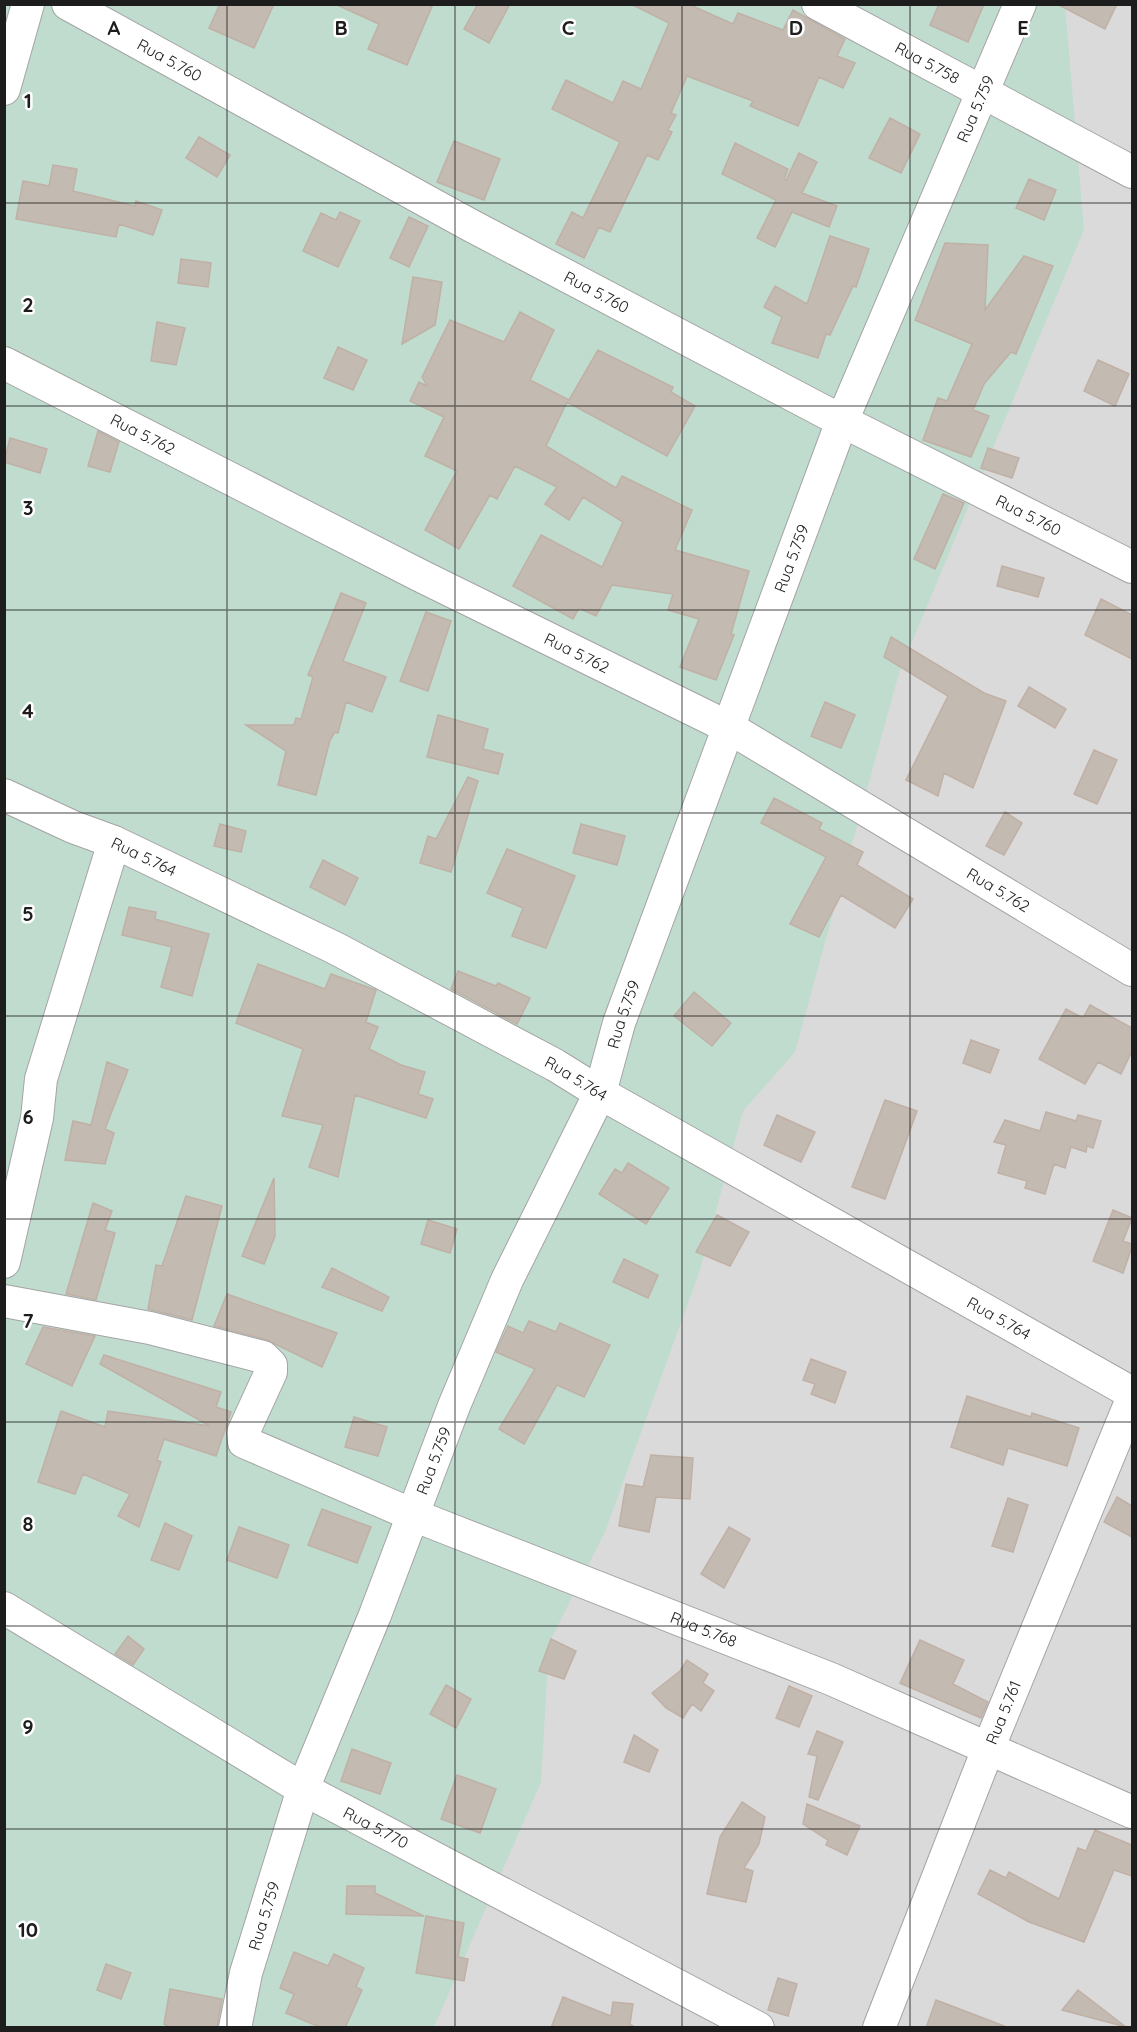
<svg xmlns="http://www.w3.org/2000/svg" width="1137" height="2032" viewBox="0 0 1137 2032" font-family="Quicksand,sans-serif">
<rect width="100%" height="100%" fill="#eeeae3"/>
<path fill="#dbdada" d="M5 5H1132V2027H5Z"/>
<path fill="#bfdccf" d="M5 5H1065L1084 230 899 673 795 1052 743 1111 700 1270 605 1532 549 1643 541 1782 434 2027 5 2028Z"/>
<path fill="#c3bab2" stroke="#c0b0a5" stroke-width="1.5" d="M220 4H274L254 48 209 28Z
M335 4H433L407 65 368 49 379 24Z
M478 4H510L489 43 464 29Z
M631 4H688L733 24 738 13 783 30 793 10 845 39 837 56 855 63 843 88 819 77 798 126 750 106 753 101 687 76 671 113 676 115 668 130 672 132 658 160 647 155 610 232 599 227 584 258 556 244 572 212 583 218 620 142 552 109 566 80 613 103 623 81 641 89 669 23Z
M939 4H984L968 42 930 25Z
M1057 4H1117L1105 29Z
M890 118 920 134 901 173 869 158Z
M199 137 230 155 217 177 186 158Z
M454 141 500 159 484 200 437 182Z
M735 143 788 169 784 179 786 180 799 153 817 162 802 193 837 206 829 227 792 212 775 247 757 238 776 200 722 174Z
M53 165 77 169 73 191 135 206 136 201 162 210 153 235 119 224 116 237 16 219 23 181 49 186Z
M1029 179 1056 190 1044 220 1016 208Z
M340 212 360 221 338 267 303 251 321 213 336 220Z
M409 217 428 226 409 267 390 258Z
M830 236 869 249 856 287 853 286 830 335 826 334 818 358 772 343 782 317 764 307 775 286 807 304Z
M945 243 988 245 985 310 1024 256 1053 266 1016 354 1011 352 984 384 973 410 989 416 971 457 923 440 938 398 947 401 972 344 915 320Z
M181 259 211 263 208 287 178 283Z
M413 277 442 282 435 325 402 344Z
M520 312 554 330 530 380 569 400 598 350 673 387 671 392 695 406 667 456 567 402 546 446 616 488 622 476 692 510 675 550 749 571 731 634 734 635 716 680 680 667 699 619 668 610 673 594 612 585 596 616 579 608 573 619 513 586 541 535 602 567 623 522 583 497 569 520 545 504 557 487 515 466 497 499 490 495 459 549 425 530 457 471 425 456 444 417 410 401 419 382 427 386 422 377 450 320 504 342Z
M157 322 185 328 176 365 151 361Z
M338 347 367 360 353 390 324 378Z
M1098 360 1129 374 1115 406 1084 391Z
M98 431 119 442 110 472 88 466Z
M10 438 47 449 40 473 4 462Z
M988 448 1019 458 1012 478 981 468Z
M943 494 964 503 935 569 914 559Z
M1002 566 1044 578 1038 597 997 586Z
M341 593 366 603 343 661 386 677 372 712 346 702 338 733 335 732 330 740 316 795 278 785 286 751 246 725H294L296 718 301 719 313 677 308 675Z
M1101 599 1132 615V659L1085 635Z
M426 612 451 621 428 691 400 681Z
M891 637 984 693 1006 701 973 788 944 773 938 796 906 780 948 696 884 657Z
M1029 687 1066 709 1055 728 1018 706Z
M825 702 855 715 841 748 811 736Z
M438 715 488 729 483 749 503 754 498 774 427 757Z
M1094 750 1117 760 1097 804 1074 794Z
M468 777 478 781 451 872 420 863 428 836 436 839Z
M774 798 822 823 819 829 863 852 857 865 913 899 895 928 841 895 819 937 790 924 826 857 761 823Z
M1005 812 1022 823 1004 855 986 846Z
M220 824 246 831 241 852 214 846Z
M581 824 625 836 617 865 573 853Z
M507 849 575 876 546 948 512 936 523 908 487 893Z
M323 860 358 878 345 905 310 887Z
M129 907 156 912 155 919 209 934 192 996 161 987 172 947 122 935Z
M258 964 325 989 331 974 376 990 366 1022 378 1027 369 1049 401 1065 425 1072 418 1094 433 1099 426 1118 355 1095 338 1177 309 1167 323 1125 282 1116 303 1049 236 1023Z
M458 971 496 986 498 983 530 998 517 1024 451 989Z
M694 992 731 1023 712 1046 674 1016Z
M1090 1005 1132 1028V1051L1121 1074 1098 1062 1085 1084 1039 1059 1066 1009 1083 1018Z
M971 1040 999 1050 990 1073 963 1063Z
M107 1062 128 1070 105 1129 114 1133 105 1164 65 1160 73 1121 91 1125Z
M885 1100 917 1111 885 1199 852 1187Z
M1046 1112 1076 1121 1078 1115 1101 1121 1093 1148 1087 1146 1086 1152 1071 1147 1065 1168 1054 1164 1045 1194 1025 1188 1027 1181 998 1173 1006 1145 994 1142 1005 1120 1040 1131Z
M777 1115 815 1132 801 1162 764 1145Z
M628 1163 669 1188 646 1224 599 1194 615 1169 622 1173Z
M274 1178 275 1236 264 1264 242 1256Z
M186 1196 222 1206 192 1320 148 1309 156 1265 162 1266Z
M93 1203 112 1211 105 1230 115 1233 96 1300 66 1294Z
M1113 1210 1132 1218 1123 1241 1132 1244V1247L1123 1273 1093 1261Z
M717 1215 749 1232 730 1266 696 1252Z
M428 1220 457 1229 450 1253 421 1244Z
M624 1259 658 1275 648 1298 613 1282Z
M332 1268 389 1297 382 1311 322 1287Z
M227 1294 337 1333 322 1367 267 1340 214 1326Z
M529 1321 556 1332 560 1323 610 1345 584 1397 557 1385 524 1444 499 1429 535 1369 496 1352 508 1326 523 1333Z
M43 1327 95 1336 72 1386 26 1364Z
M104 1355 221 1392 216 1407 231 1412 216 1456 164 1439 157 1460 161 1462 139 1527 118 1516 130 1494 83 1474 75 1494 38 1482 61 1411 105 1427 108 1411 210 1426 100 1364Z
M811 1359 846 1372 835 1403 811 1394 815 1384 803 1380Z
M967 1396 1031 1417 1032 1413 1079 1428 1067 1466 1008 1448 1003 1465 951 1447Z
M354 1417 387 1427 378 1456 345 1447Z
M651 1455 693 1458 690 1499 656 1497 649 1532 619 1526 626 1484 643 1487Z
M1117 1497 1132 1506V1537L1104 1522Z
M1008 1498 1028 1505 1013 1552 992 1546Z
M322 1509 371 1527 357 1563 308 1545Z
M165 1523 192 1536 179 1570 151 1560Z
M239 1527 289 1545 277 1578 227 1560Z
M729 1527 750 1539 724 1588 701 1574Z
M128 1636 144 1649 133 1665 115 1654Z
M551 1639 576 1651 564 1679 539 1671Z
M920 1640 964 1660 953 1684 988 1702 981 1718 900 1683Z
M687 1660 708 1674 703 1683 714 1691 701 1711 692 1704 683 1718 666 1708 652 1693 680 1671Z
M446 1685 471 1699 456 1728 430 1714Z
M789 1686 812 1696 799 1727 776 1718Z
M817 1731 843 1742 818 1800 809 1797 817 1756 808 1754Z
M634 1735 658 1750 649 1772 624 1762Z
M352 1749 391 1763 380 1794 341 1781Z
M457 1775 496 1789 480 1833 441 1819Z
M742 1802 765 1817 759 1844 744 1868 753 1871 746 1902 707 1894 720 1837Z
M807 1804 860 1826 847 1855 826 1845 828 1840 803 1824Z
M1095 1830 1132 1845V1876L1114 1870 1084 1942 1029 1922 978 1894 990 1870 1006 1878 1009 1872 1059 1899 1078 1848 1086 1851Z
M347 1886H375V1893L424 1916 346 1914Z
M426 1916 464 1923 458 1957 468 1959 464 1981 416 1973Z
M294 1952 328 1966 334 1954 364 1968 356 1987 362 1990 345 2028H322L286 2013 294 1994 280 1988Z
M106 1964 131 1973 121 1999 97 1990Z
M778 1978 797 1984 788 2016 768 2010Z
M170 1989 222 1999 217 2028H171L164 2024Z
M1078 1990 1126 2027 1062 2010Z
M563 1997 611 2016 613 2002 633 2004 630 2024 636 2028H551Z
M936 2000 1004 2026 1003 2028H926Z"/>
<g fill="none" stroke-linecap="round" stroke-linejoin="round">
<defs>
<g id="street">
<path id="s1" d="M68 4 470 225 842 421 1132 567"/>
<path id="s2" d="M818 4 1132 172"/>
<path d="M4 89 28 4"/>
<path id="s3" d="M4 363 421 576 728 727 1132 970"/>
<path id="s4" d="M4 795 73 827 114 842 335 948 555 1065 600 1093 1132 1393"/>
<path d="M4 1262 37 1118 41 1079 114 842"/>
<path id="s5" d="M4 1301 150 1328 263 1357 271 1365V1372L243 1433 244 1442 413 1515 831 1679 1132 1812"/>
<path id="s6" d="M4 1608 303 1789 758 2028"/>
<path id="s7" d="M235 2028 246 1973 303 1789 375 1615 454 1406 507 1280 600 1093 619 1023 842 421 1020 4"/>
<path id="s8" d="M879 2028 988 1749 1132 1399"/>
</g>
</defs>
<use href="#street" stroke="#a4a4a4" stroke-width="34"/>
<use href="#street" stroke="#fff" stroke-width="32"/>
</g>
<path fill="none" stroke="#1d1d1d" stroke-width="1.5" stroke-opacity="0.55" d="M227 4V2028M455 4V2028M682 4V2028M910 4V2028M4 203H1132M4 406H1132M4 610H1132M4 813H1132M4 1016H1132M4 1219H1132M4 1422H1132M4 1626H1132M4 1829H1132"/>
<g text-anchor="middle" stroke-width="5" stroke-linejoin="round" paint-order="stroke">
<g font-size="16" fill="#1d1d1d" stroke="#fff">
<text dy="6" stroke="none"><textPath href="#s1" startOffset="116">Rua 5.760</textPath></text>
<text dy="6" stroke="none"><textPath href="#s2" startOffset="124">Rua 5.758</textPath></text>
<text dy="6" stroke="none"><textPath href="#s7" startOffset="2060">Rua 5.759</textPath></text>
<text dy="6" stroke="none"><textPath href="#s1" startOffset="602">Rua 5.760</textPath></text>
<text dy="6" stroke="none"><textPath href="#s3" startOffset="156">Rua 5.762</textPath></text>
<text dy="6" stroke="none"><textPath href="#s1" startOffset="1088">Rua 5.760</textPath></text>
<text dy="6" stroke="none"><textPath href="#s7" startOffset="1574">Rua 5.759</textPath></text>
<text dy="6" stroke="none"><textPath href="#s3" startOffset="642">Rua 5.762</textPath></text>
<text dy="6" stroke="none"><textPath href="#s4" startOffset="153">Rua 5.764</textPath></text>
<text dy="6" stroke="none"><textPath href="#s3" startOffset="1126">Rua 5.762</textPath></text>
<text dy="6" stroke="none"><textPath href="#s7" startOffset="1088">Rua 5.759</textPath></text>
<text dy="6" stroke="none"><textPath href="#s4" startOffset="639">Rua 5.764</textPath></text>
<text dy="6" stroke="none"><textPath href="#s4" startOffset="1125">Rua 5.764</textPath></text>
<text dy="6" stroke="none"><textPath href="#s7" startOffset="602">Rua 5.759</textPath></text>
<text dy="6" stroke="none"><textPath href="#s5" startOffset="856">Rua 5.768</textPath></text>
<text dy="6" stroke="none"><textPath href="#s8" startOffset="339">Rua 5.761</textPath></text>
<text dy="6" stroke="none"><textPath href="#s6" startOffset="432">Rua 5.770</textPath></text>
<text dy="6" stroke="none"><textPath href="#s7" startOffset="116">Rua 5.759</textPath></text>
</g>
</g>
<g font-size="20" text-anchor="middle" font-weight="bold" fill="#1d1d1d" stroke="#fff" stroke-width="5" stroke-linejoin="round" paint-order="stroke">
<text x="114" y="35">A</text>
<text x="341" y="35">B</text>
<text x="568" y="35">C</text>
<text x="796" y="35">D</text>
<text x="1023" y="35">E</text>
<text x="28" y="108">1</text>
<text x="28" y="312">2</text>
<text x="28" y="515">3</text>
<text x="28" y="718">4</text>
<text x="28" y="921">5</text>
<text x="28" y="1124">6</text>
<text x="28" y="1328">7</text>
<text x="28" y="1531">8</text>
<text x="28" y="1734">9</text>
<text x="28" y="1937">10</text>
</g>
<rect width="1137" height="2032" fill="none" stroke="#1d1d1d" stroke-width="12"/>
</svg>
